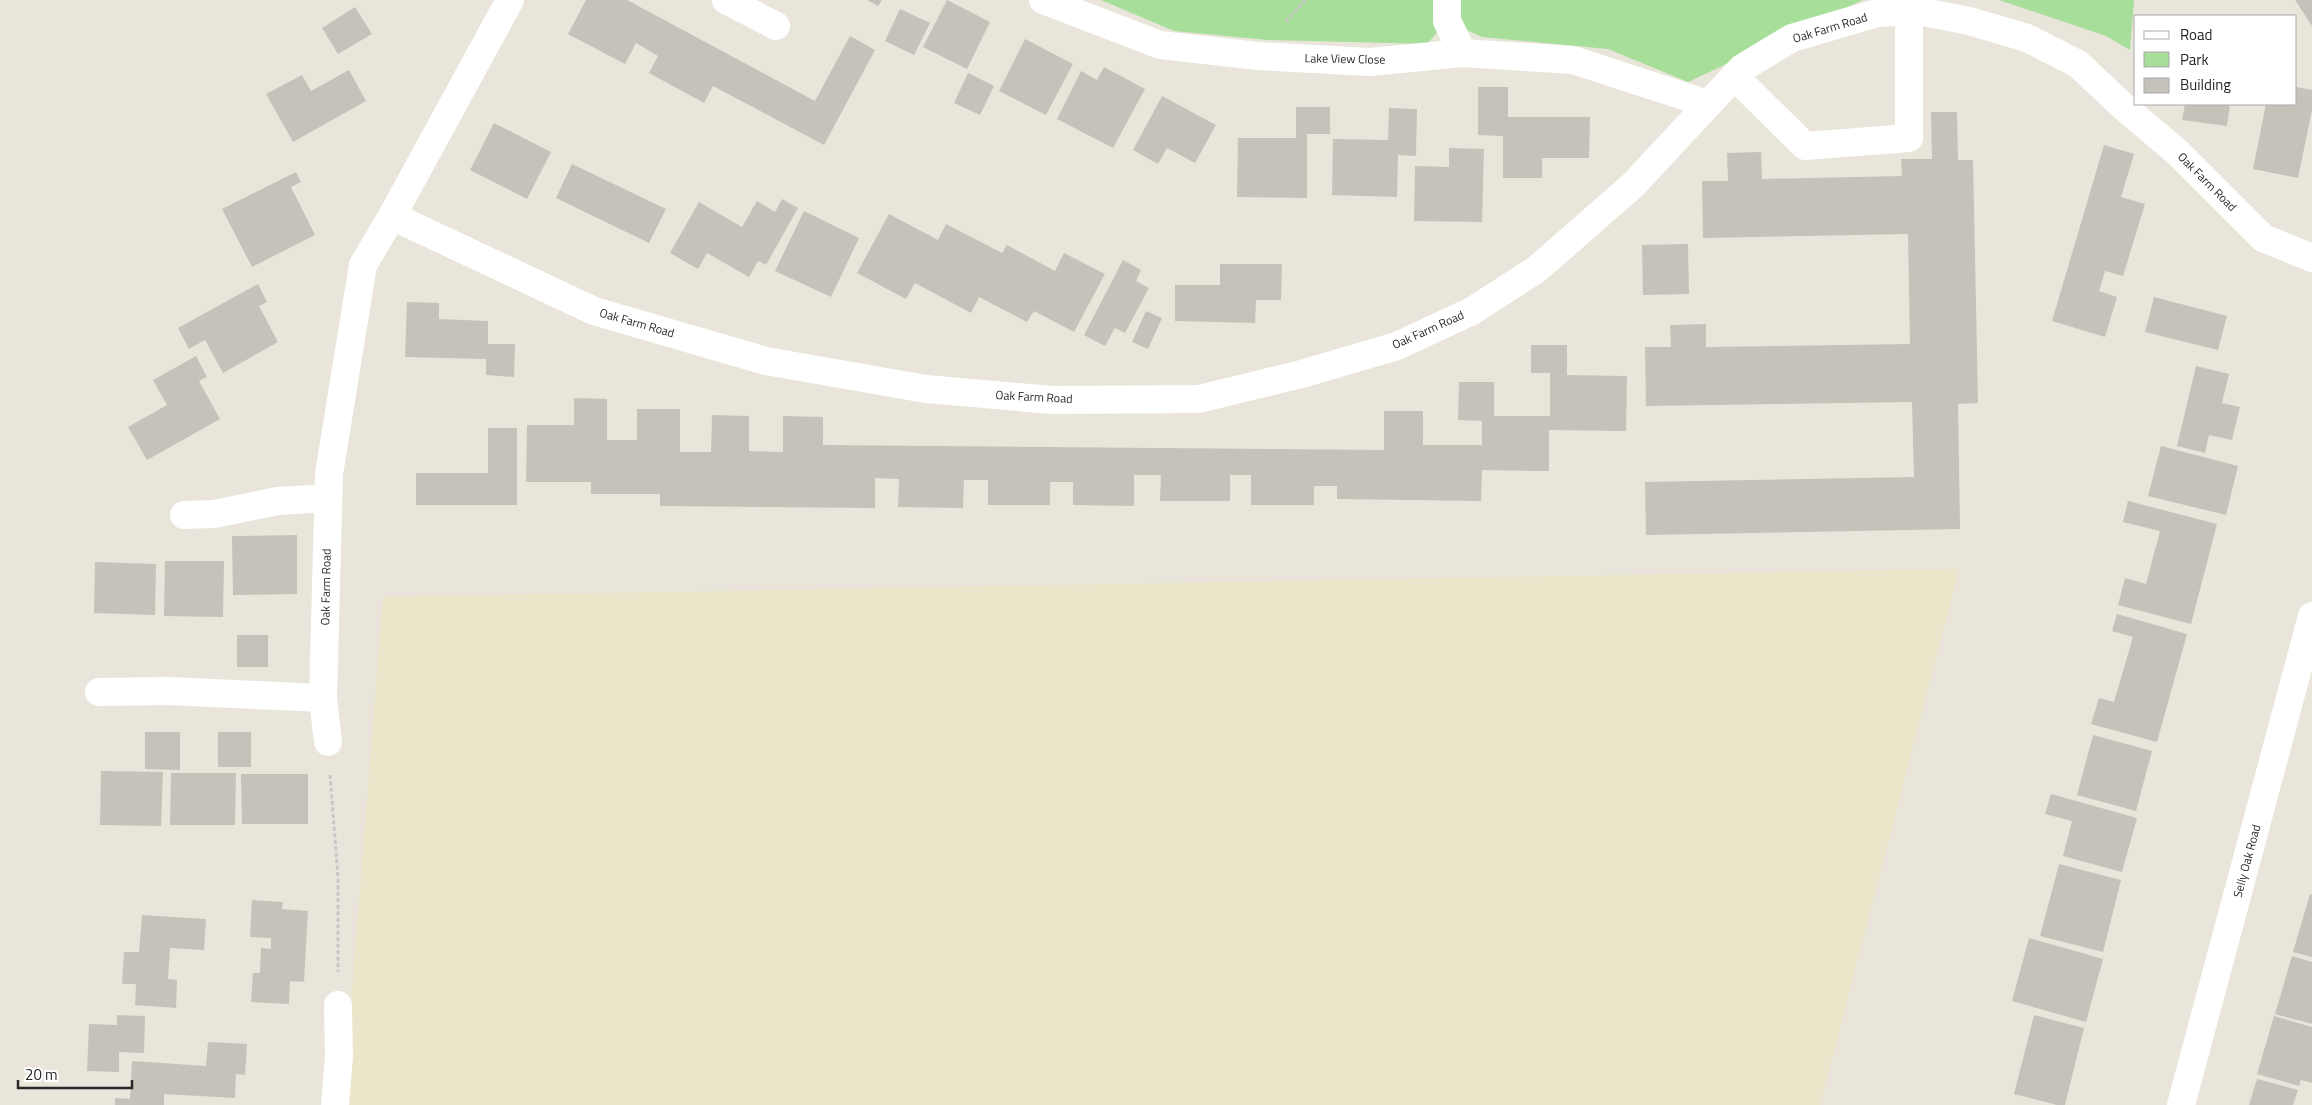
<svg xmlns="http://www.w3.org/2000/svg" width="2312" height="1105" viewBox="0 0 2312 1105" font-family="'Titillium Web',sans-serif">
<rect width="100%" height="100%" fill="#eae5da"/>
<path fill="#ebe5ca" d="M1959 569 1820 1105H343L383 597Z"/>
<path fill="#a7de99" d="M1101 0H1863L1688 82 1608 49 1482 37 1447 21 1427 44 1268 40 1174 31Z
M1999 0H2134L2130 50 2106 36Z"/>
<path fill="#c5c2ba" d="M586 0H627L815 101 850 36 875 50 824 145 713 86 704 103 649 73 658 56 636 43 625 64 568 34Z
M867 0H882L878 6Z
M947 0 990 22 967 69 923 47Z
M2295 0H2312V26Z
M355 7 372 34 338 54 322 28Z
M900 9 930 23 914 55 885 41Z
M1025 39 1073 64 1046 115 999 91Z
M1104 67 1145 89 1113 148 1057 119 1081 71 1097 80Z
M349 70 366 101 293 142 266 94 302 75 311 91Z
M968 73 994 86 980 115 954 103Z
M1478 87H1508V117H1590L1589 158H1542V178H1503V136L1478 135Z
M2296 87 2312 90V110L2298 178 2253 169 2266 104H2296Z
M1162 96 1216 125 1195 163 1167 148 1158 164 1133 150Z
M2185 104H2230L2227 126 2182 120Z
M1296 107H1330V134H1307V198L1237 197 1238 138H1296Z
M1389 108 1417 109 1416 156 1398 155 1397 197 1332 195 1333 139 1388 140Z
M1931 112H1957L1958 160H1973L1978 403 1958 404 1960 529 1646 535 1645 482 1914 477 1912 402 1646 406 1645 347H1671L1670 325 1706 324V347L1910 344 1908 234 1703 238 1702 181H1728L1727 153 1761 152 1762 179 1902 176 1901 159H1932Z
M494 123 551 152 527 199 470 170Z
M2104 145 2134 154 2121 197 2145 204 2123 276 2105 271 2099 291 2117 297 2105 337 2052 321Z
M1449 148 1484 149 1482 222 1414 221 1415 166 1449 167Z
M572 164 666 209 649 243 556 198Z
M296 172 301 182 291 187 315 235 252 267 222 209Z
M782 199 798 208 766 265 758 261 749 277 707 253 698 269 670 253 699 202 742 227 757 201 775 212Z
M804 211 859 238 831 297 775 271Z
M889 214 938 240 946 224 1002 253 1007 245 1055 271 1064 253 1105 274 1074 332 1034 311 1027 322 979 297 971 313 915 283 906 299 857 273Z
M1688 244 1689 294 1643 295 1642 245Z
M1123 260 1141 270 1136 281 1149 288 1125 333 1115 328 1105 346 1084 335Z
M1220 264H1282L1281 300H1256L1255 323 1175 321V285H1220Z
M258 284 267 302 259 306 278 342 223 373 205 340 189 349 178 328Z
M2154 297 2227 316 2218 350 2145 332Z
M407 302 439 303V319L488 321V344H515L514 377 486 375V359L405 357Z
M1146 311 1162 318 1148 349 1132 342Z
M1531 345H1567V375L1627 376 1626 431 1549 430V471L1482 470 1481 501 1337 499V486H1314V505H1251V475H1230V501H1160L1161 475H1134V506L1073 505V482H1050V505H988V480H964L963 508 898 507 899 479 875 478V508L660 506V494H591V482H526L527 425H574V398L607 399V440H637V409H680V452H711L712 415 749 416V451L783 452V416L823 417V445L1384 450V411H1423V445H1482V421L1458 420 1459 382H1494V416H1550V373H1531Z
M196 356 207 377 199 381 220 419 147 460 128 427 167 405 153 380Z
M2196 366 2229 374 2222 403 2240 407 2232 440 2209 435 2205 453 2177 446Z
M488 428H517V505H416V473H488Z
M2161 446 2238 466 2226 515 2148 496Z
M2128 501 2217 524 2191 624 2118 605 2125 578 2146 584 2160 531 2123 522Z
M297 535V594L233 595 232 536Z
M165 561H224L223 617 164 616Z
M95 562 156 564 155 615 94 613Z
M2117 614 2187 634 2157 742 2091 724 2099 698 2114 702 2133 637 2112 631Z
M237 635H268V667H237Z
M145 732H180V770L145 769Z
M218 732H251V767H218Z
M2093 735 2152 751 2136 811 2077 795Z
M101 771 163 772 161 826 100 825Z
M171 773H236L235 825H170Z
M241 774H308V824H242Z
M2051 794 2137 818 2122 872 2063 856 2072 821 2045 814Z
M2059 864 2121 880 2103 952 2040 936Z
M2310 894 2312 895V957L2293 952Z
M252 900 283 902 282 909 308 911 304 982 290 981 289 1004 251 1002 253 973H260L261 948 271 949V938L250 937Z
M142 915 206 919 204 950 170 948 168 979 177 980 176 1008 135 1005 136 984H122L124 952H139Z
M2029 938 2103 959 2086 1022 2012 1001Z
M2292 956 2312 962V1024L2275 1014Z
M117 1015 145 1016 144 1053 119 1052V1072L87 1071 89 1024 117 1025Z
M2034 1015 2084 1028 2065 1105H2057L2014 1094Z
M2274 1016 2312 1027V1083L2301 1080 2299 1086 2257 1074Z
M208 1042 247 1044 245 1075 236 1074 235 1098 164 1094V1105H115V1098L130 1099 132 1061 206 1066Z
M2257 1079 2298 1090 2293 1105H2249Z"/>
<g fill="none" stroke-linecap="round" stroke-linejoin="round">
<path stroke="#c7c7c7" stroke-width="3" stroke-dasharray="4 2.5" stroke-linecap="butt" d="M1286 22 1305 0
M330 775 338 877V972"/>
<path stroke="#fff" stroke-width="28" d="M726 0 776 26
M1043 0 1160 45 1258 56 1370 62 1463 53 1573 60 1708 104
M1447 0V21L1463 53
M1734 76 1805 146 1909 138V12
M392 216 594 311 766 361 926 389 1052 400 1199 399 1305 373 1397 346 1472 311 1537 269 1633 185 1742 68 1792 38 1877 13 1919 11 1969 21 2027 38 2078 64 2125 108 2177 152 2263 238 2312 258
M184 515 214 514 278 501 328 498
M99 692 168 691 323 698
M328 742 323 698 329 474 363 265 392 216 510 0
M335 1105 339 1057 338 1005
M2181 1105 2312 616"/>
</g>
<g text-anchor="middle" stroke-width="4" stroke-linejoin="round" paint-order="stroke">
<g font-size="12" fill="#282828" stroke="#fff">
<text transform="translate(1830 28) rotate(-17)" y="4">Oak Farm Road</text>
<text transform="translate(1345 59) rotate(1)" y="4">Lake View Close</text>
<text transform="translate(2207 182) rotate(45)" y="4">Oak Farm Road</text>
<text transform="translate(637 323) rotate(16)" y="4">Oak Farm Road</text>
<text transform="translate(1428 330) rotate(-24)" y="4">Oak Farm Road</text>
<text transform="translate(1034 397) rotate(3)" y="4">Oak Farm Road</text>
<text transform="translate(326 587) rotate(-89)" y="4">Oak Farm Road</text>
<text transform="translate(2247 861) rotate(-75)" y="4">Selly Oak Road</text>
</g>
</g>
<rect x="2134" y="15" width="162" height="90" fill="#ffffff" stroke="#a9a9a9"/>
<rect x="2144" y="31" width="25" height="8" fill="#ffffff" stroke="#a9a9a9"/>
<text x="2180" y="40" font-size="15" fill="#282828">Road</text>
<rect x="2144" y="52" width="25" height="15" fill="#a7de99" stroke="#a9a9a9"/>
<text x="2180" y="65" font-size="15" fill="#282828">Park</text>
<rect x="2144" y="78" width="25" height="15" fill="#c5c2ba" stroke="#a9a9a9"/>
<text x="2180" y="90" font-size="15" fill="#282828">Building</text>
<path d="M18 1080v8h114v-8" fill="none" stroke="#282828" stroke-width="2.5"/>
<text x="25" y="1080" font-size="15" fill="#282828" stroke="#ffffff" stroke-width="4" paint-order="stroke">20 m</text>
</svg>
